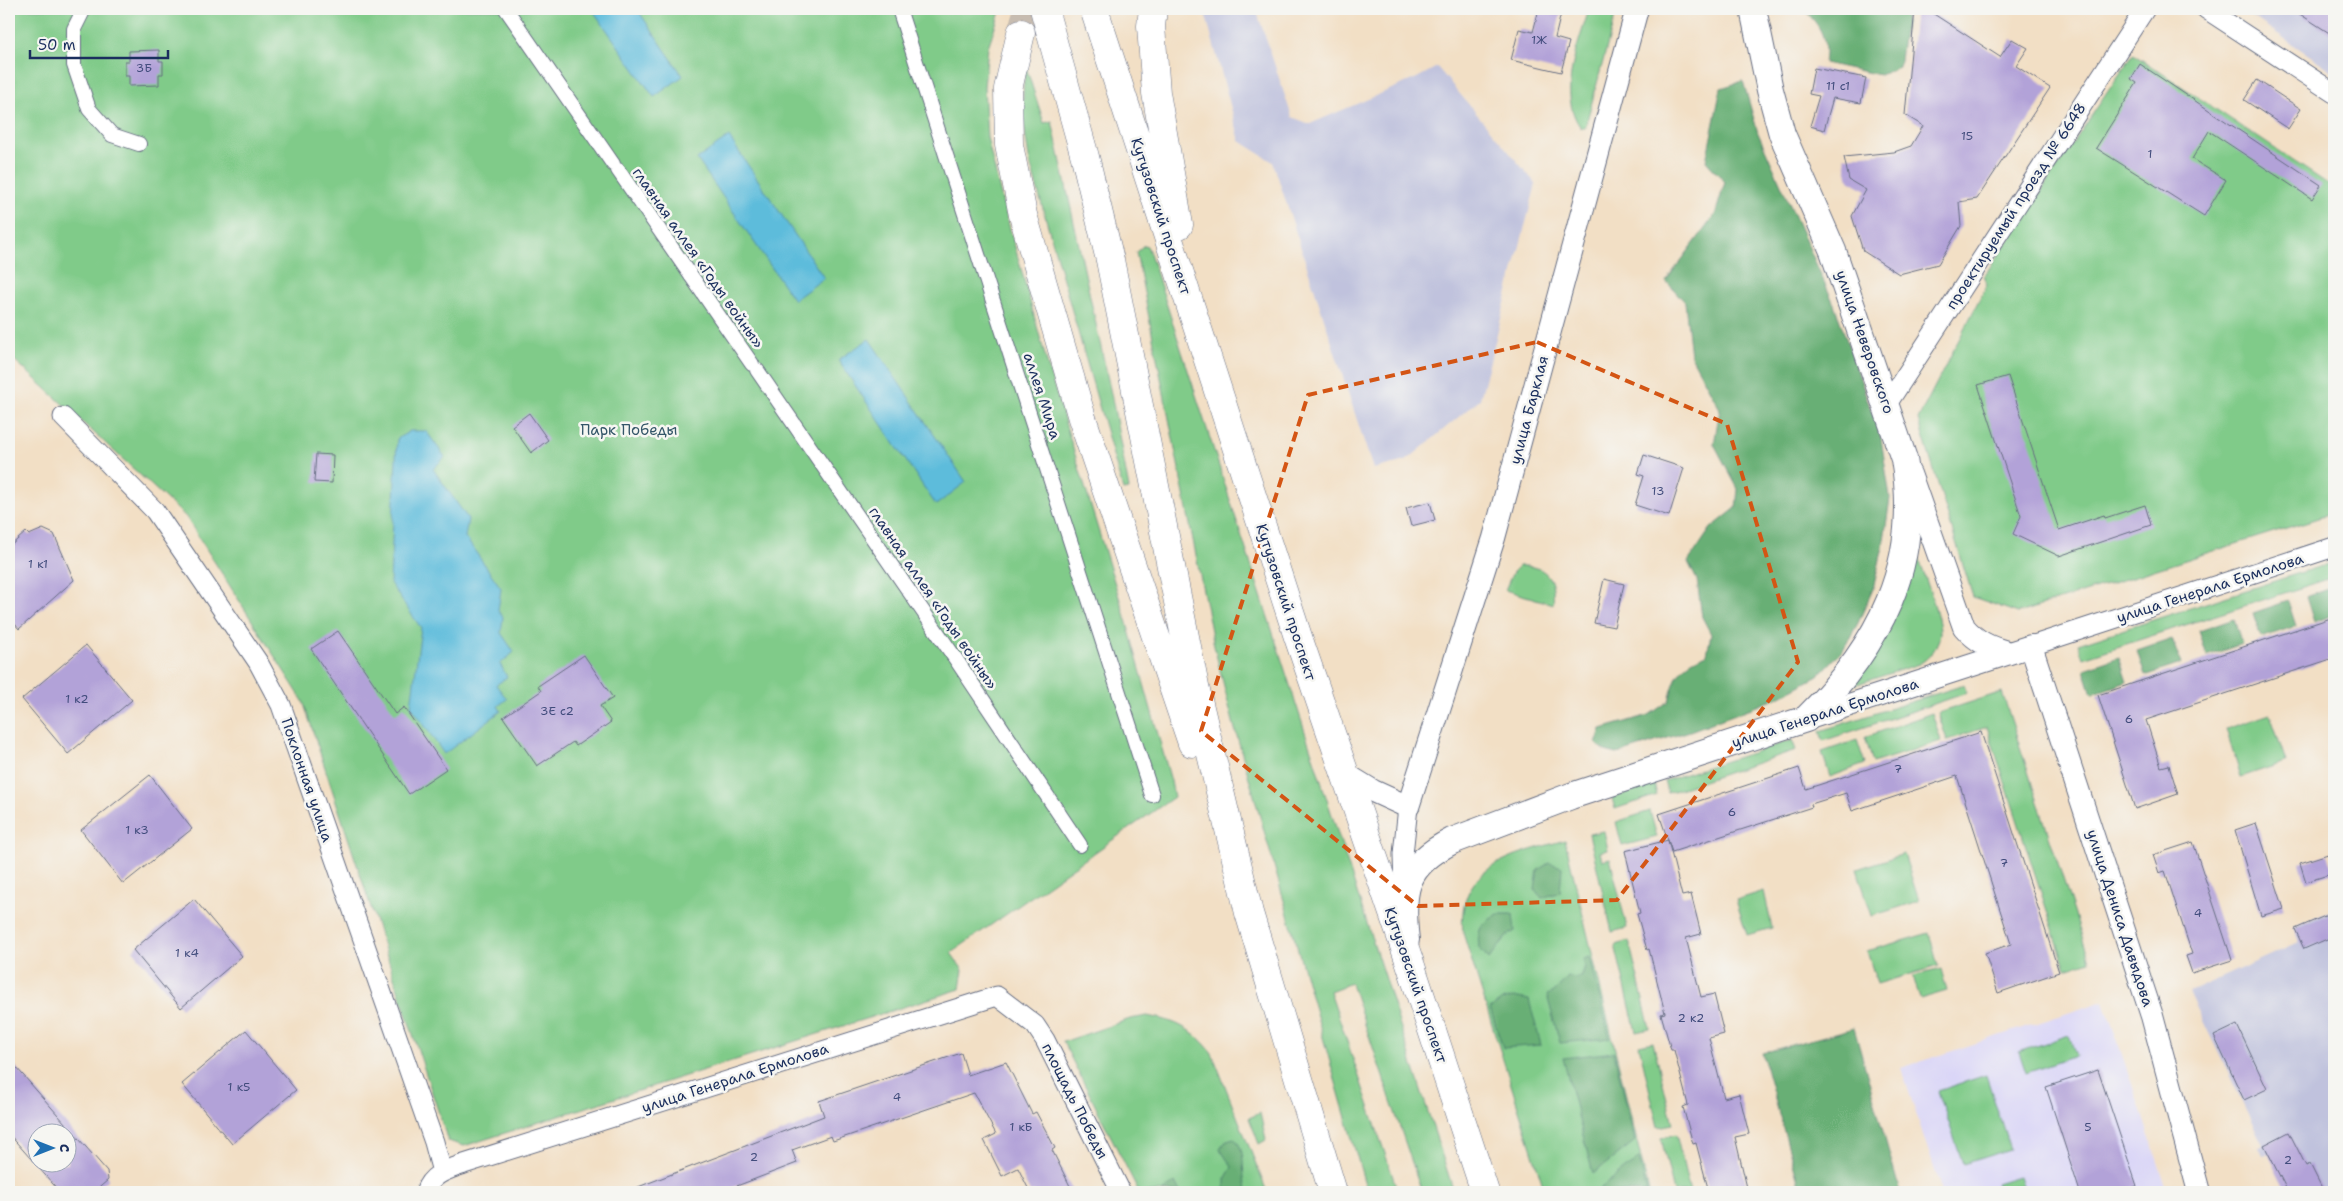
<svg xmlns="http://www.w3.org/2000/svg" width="2343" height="1201" viewBox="0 0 2343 1201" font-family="'Shantell Sans',sans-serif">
<rect width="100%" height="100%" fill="#f6f6f2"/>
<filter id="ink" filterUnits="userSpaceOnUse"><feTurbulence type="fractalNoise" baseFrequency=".02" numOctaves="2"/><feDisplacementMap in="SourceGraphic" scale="10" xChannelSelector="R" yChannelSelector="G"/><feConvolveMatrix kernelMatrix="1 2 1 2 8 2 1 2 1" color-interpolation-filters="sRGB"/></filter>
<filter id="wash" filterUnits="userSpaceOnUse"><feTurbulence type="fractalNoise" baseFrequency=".0096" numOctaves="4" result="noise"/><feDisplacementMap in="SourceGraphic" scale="20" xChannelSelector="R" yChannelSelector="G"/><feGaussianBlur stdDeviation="1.12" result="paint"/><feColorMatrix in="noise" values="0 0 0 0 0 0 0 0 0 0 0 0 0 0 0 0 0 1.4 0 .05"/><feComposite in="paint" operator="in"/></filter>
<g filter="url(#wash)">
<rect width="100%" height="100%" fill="#f2dfc5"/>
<path fill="#dad6f7" d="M2104 1001 2168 1192H1942L1901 1068Z"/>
<path fill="#c0c2dd" d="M1204 9H1256L1292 117 1310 124 1417 78 1437 67 1536 184 1480 399 1406 461 1373 469 1273 162 1240 141Z
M2241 9H2334V72Z
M2334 909V1192H2288L2269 1154 2262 1156 2258 1148 2263 1145 2189 992 2299 942 2293 927Z"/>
<path fill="#80cb89" stroke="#4e7d74" d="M9 9H1001L988 47 984 87 987 137 1002 200 1051 377 1127 623 1171 781 1174 797 951 953 963 970 960 989 464 1146 448 1141 303 701 186 517 9 355Z
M1589 9H1617L1585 128H1581C1556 94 1579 44 1589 9Z
M2133 54 2334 188V513L2018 613 1973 597 1918 419 1987 285 1984 276Z
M1026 67 1044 123 1052 121 1112 398 1129 489 1123 490 1030 163C1024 130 1020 100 1026 67Z
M1144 245 1147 246 1150 253 1454 1192H1422L1351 983 1330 991 1398 1192H1368L1364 1181 1233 722 1214 646 1136 252Z
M1915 548C1921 566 1941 618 1940 633 1939 646 1930 658 1919 664L1851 686Z
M2334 562V577L2083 658 2078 644Z
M1519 566C1546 565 1556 578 1553 604L1505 590 1513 572Z
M1964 685 1967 693 1823 741 1820 731Z
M2002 692 2090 961 2066 969 1987 727 1947 740 1938 713Z
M1932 713 1941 741 1873 763 1865 737Z
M2270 714 2286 762 2241 777 2226 729Z
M1792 740 1796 750 1668 793 1664 781Z
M1857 740 1865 764 1830 777 1822 752Z
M1654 784 1657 795 1615 809 1612 798Z
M1650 811 1657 837 1622 846 1616 822Z
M1604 831 1608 850 1600 852 1602 860 1610 858 1627 928 1612 932 1589 834Z
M1565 840 1649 1192H1545L1463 933C1456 865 1514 855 1565 840Z
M1904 854 1919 901 1872 916 1857 869Z
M1764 891 1772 928 1747 935 1736 900Z
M1929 933 1938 966 1877 984 1867 951Z
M1629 941 1650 1029 1636 1032 1615 945Z
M1941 969 1947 991 1920 999 1913 976Z
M1147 1016C1175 1020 1195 1030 1212 1053L1267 1192H1139L1063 1042 1130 1019Z
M2069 1035 2076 1056 2026 1073 2019 1052Z
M1653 1042 1673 1124 1658 1127 1639 1045Z
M1986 1075 2010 1149 1963 1164 1938 1091Z
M1260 1113 1266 1140 1259 1144 1249 1118Z
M1676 1134 1690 1192H1674L1661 1138Z
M2019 1176 2024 1192H1999L1996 1183Z"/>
<path fill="#68af75" stroke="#426f6a" d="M1803 9H1907L1899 67 1880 75 1824 63C1828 38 1820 25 1803 9Z
M1743 81 1758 133 1834 304 1881 438 1890 498 1883 547 1873 589 1858 623 1843 650 1818 676 1773 700 1690 731 1617 754 1605 751 1596 744 1601 729 1649 715 1669 701C1676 674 1680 664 1707 654L1711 634 1702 617 1697 580 1688 562 1711 528 1736 508 1738 489 1714 444 1720 409 1691 356 1685 302 1666 281 1715 215 1725 182 1706 161 1721 88Z
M2334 587V615L2314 622 2306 597Z
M2288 601 2296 626 2261 638 2253 613Z
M2234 619 2242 644 2207 656 2199 631Z
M2172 639 2181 664 2145 676 2137 651Z
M2119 657 2127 682 2092 694 2084 669Z
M1549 863 1562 867 1560 892 1542 898 1535 890 1538 870Z
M1498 914H1513L1515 931 1507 936 1489 959 1479 948C1477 927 1481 925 1498 914Z
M1590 957 1610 1038 1560 1043 1547 995 1555 991 1568 977 1578 978 1582 976 1585 967 1583 959Z
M1513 997 1529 1000 1541 1045 1503 1048 1490 1009 1502 1000Z
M1854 1028 1900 1192H1801L1762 1053Z
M1614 1052 1635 1141 1593 1174 1563 1058Z
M1234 1138C1249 1153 1239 1175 1248 1192H1225V1179L1232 1167 1220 1149 1227 1140Z
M1639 1158 1647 1192H1598L1597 1191Z
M1175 1182 1180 1192H1162Z"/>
<path fill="#5dbcdb" stroke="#3c769c" d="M592 9H637L683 76 654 97Z
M729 137 824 278 794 300 697 159Z
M869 339 966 482 936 505 838 360Z
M410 431H426L445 457 433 469 468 519 465 537 501 588 498 611 503 617 501 633 514 652 500 664 507 677 496 685 507 699 498 706 501 711 444 754 411 706 421 628 390 583 397 439Z"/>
<g id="blocks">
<path fill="#b2a2d8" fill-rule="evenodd" d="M1539 9H1562L1555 38 1569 42 1561 72 1511 60 1519 29 1533 32Z
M1915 9H1926L2000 57 2012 39 2028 48 2016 66 2050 88 1977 199 1959 202 1961 226 1938 264 1899 274 1863 251 1852 216 1866 190 1849 180 1844 157 1894 152 1911 146 1923 126 1905 115Z
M2292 9H2334V36Z
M159 50V61H163V74H159V85L129 86V76H125V61H129V51Z
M2140 64 2321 185 2312 199 2209 131 2192 159 2226 180 2204 216 2096 148 2137 83 2131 79Z
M1814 68 1866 78 1861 103 1833 98 1824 130 1810 126 1819 96 1809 94Z
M2257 80 2301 109 2288 129 2244 100Z
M2008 376 2059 530 2104 515 2105 518 2145 505 2151 525 2059 556 2013 534 2021 516 1978 385Z
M529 413 548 440 531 453 512 426Z
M316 454 333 455 332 483 314 482Z
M1644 455 1684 468 1669 516 1635 505 1644 476 1638 474Z
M1430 502 1435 520 1411 526 1406 508Z
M43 529 54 534 74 580 19 629 9 617V547L26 532 29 535Z
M1604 579 1624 584 1614 627 1594 623Z
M2334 617V658L2146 720 2161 767 2169 765 2178 794 2135 809 2098 695Z
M338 631 395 714 404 707 446 769 409 794 311 649Z
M86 645 132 700 68 754 22 699Z
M584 655 613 698 600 706 611 722 576 746 573 742 537 766 503 717 541 691 538 686Z
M1981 732 2059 972 1998 993 1985 953 2011 944 1957 776 1852 811 1846 793 1811 804 1812 807 1672 852 1659 814 1799 768 1806 789Z
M150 775 192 829 123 884 81 830Z
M2256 823 2284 909 2261 916 2235 830Z
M1668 840 1682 896 1691 894 1701 934 1686 938 1701 997 1714 994 1724 1034 1709 1038 1724 1098 1739 1094 1749 1134 1735 1137 1748 1192H1709L1696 1143 1693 1144 1683 1107 1688 1105 1674 1050H1671L1661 1014 1665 1013 1649 949 1647 950 1637 914 1640 913 1625 851Z
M2193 842 2232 960 2192 973 2186 956 2192 954 2165 871 2159 873 2153 855Z
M2328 854 2334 873 2306 882 2300 863Z
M194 899 242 956 181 1008 133 950Z
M2334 912V936L2304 949 2295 929Z
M2237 1025 2267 1089 2244 1100 2214 1036Z
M246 1030 296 1090 232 1144 182 1084Z
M961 1053 968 1075 1006 1062 1032 1114 1036 1112 1055 1148 1052 1150 1073 1192H1030L1018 1168 1002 1176 984 1140 996 1134 974 1093 833 1141 831 1136 792 1150 797 1163 721 1192H625L824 1116 819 1101Z
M9 1059 107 1171 108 1180 94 1192H60L9 1134ZM38 1134H68V1164H38Z
M2098 1070 2137 1186 2117 1192H2080L2046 1087Z
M2289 1132 2306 1166 2310 1164 2324 1192H2288L2264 1145Z"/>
</g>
</g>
<g filter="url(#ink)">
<use href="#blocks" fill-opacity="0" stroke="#666d82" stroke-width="1"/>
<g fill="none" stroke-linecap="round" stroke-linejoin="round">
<path stroke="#c7bcb0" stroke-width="28" stroke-dasharray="28 14" stroke-linecap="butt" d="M1021 33 1028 9"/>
<defs>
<path id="pedestrian" d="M84 9 74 29V65L89 109 112 135 139 144
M506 9 613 164
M899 9 1152 795
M618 170 752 364
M757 370 955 658 1080 845"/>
<path id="minor" d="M2206 9 2334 93
M1887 404 2145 9
M63 417 155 511 258 662 281 705 434 1142 442 1172
M2031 646 2334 547
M1404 890 1403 854 1408 807
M425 1192C431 1174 447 1170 464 1164L997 996 1035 1025 1045 1040 1121 1192"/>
<path id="tertiary" d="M1910 474 1964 627C1977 642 1989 647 2007 652
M1806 719 2031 646 2152 1016 2199 1192
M1342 772 1373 791 1408 807 1494 538 1637 9"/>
<path id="secondary" d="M1406 940C1400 889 1405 865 1452 841L1571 796 1806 719C1879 646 1922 565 1904 459L1833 251 1782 134 1770 90 1753 9"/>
<path id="primary" d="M1044 9 1085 157 1110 260 1195 687 1249 913 1333 1192
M1094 9 1298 637 1409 960 1485 1192
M1153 9 1151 26 1156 93 1179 225
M1021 33 1008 89 1009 145 1023 215 1082 418 1192 743"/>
</defs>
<use href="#pedestrian" stroke="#666d82" stroke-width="16"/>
<use href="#minor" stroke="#666d82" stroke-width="21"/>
<use href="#tertiary" stroke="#666d82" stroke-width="24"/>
<use href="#secondary" stroke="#666d82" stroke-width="28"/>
<use href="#primary" stroke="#666d82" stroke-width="29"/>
<use href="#pedestrian" stroke="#fff" stroke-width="14"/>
<use href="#minor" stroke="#fff" stroke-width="19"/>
<use href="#tertiary" stroke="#fff" stroke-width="22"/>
<use href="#secondary" stroke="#fff" stroke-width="26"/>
<use href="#primary" stroke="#fff" stroke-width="28"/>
</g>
</g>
<path fill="none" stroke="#d45514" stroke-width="4" stroke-dasharray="10 6" stroke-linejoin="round" d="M1537 342 1727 424 1798 662 1617 900 1418 906 1201 731 1308 395Z"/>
<g text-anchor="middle" stroke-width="5" stroke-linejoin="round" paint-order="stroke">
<g font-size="12" fill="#414c7c">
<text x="1539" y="44">1Ж</text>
<text x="144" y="72">3Б</text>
<text x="1838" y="90">11 с1</text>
<text x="1967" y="140">15</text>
<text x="2150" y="158">1</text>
<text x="1658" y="495">13</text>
<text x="38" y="568">1 к1</text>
<text x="77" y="703">1 к2</text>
<text x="557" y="715">3Е с2</text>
<text x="2129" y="723">6</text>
<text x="1898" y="773">7</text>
<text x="1732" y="816">6</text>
<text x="137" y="834">1 к3</text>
<text x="2004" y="867">7</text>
<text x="2198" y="917">4</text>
<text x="187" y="957">1 к4</text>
<text x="1691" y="1022">2 к2</text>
<text x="239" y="1091">1 к5</text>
<text x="897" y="1101">4</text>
<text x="1021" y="1131">1 кБ</text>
<text x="2088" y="1131">5</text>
<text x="754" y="1161">2</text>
<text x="2288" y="1164">2</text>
</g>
<g font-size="15" fill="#1b2f5e" stroke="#f6f6f2">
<text transform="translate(2016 206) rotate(-57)" y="5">проектируемый проезд № 6648</text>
<text transform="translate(1161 216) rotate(72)" y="5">Кутузовский проспект</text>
<text transform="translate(698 258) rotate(55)" y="5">главная аллея «Годы войны»</text>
<text transform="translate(1865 342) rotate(71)" y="5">улица Неверовского</text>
<text transform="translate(1042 396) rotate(72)" y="5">аллея Мира</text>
<text transform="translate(1529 410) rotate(-75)" y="5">улица Барклая</text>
<text transform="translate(2210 588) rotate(-18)" y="5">улица Генерала Ермолова</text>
<text transform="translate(933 598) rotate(56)" y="5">главная аллея «Годы войны»</text>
<text transform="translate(1286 602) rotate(72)" y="5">Кутузовский проспект</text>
<text transform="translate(1825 713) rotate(-18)" y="5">улица Генерала Ермолова</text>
<text transform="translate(307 780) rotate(71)" y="5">Поклонная улица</text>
<text transform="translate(2120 918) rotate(72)" y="5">улица Дениса Давыдова</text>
<text transform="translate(1416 985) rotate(71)" y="5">Кутузовский проспект</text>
<text transform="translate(735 1078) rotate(-18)" y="5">улица Генерала Ермолова</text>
<text transform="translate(1075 1101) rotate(63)" y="5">площадь Победы</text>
</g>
<g font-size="15" fill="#345669" stroke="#f6f6f2">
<text x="629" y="435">Парк Победы</text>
</g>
</g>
<rect width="2343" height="1201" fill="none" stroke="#f6f6f2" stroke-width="30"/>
<g transform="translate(52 1148) rotate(90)"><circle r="24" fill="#f6f6f2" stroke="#9ea6b7"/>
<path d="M0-4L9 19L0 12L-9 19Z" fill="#1f6fb2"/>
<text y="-8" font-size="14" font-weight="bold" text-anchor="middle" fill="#1b2f5e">С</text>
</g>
<path d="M30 50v8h138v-8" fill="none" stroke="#1b2f5e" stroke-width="2.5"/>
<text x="38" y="50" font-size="15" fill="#1b2f5e" stroke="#f6f6f2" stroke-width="4" paint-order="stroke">50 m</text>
</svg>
